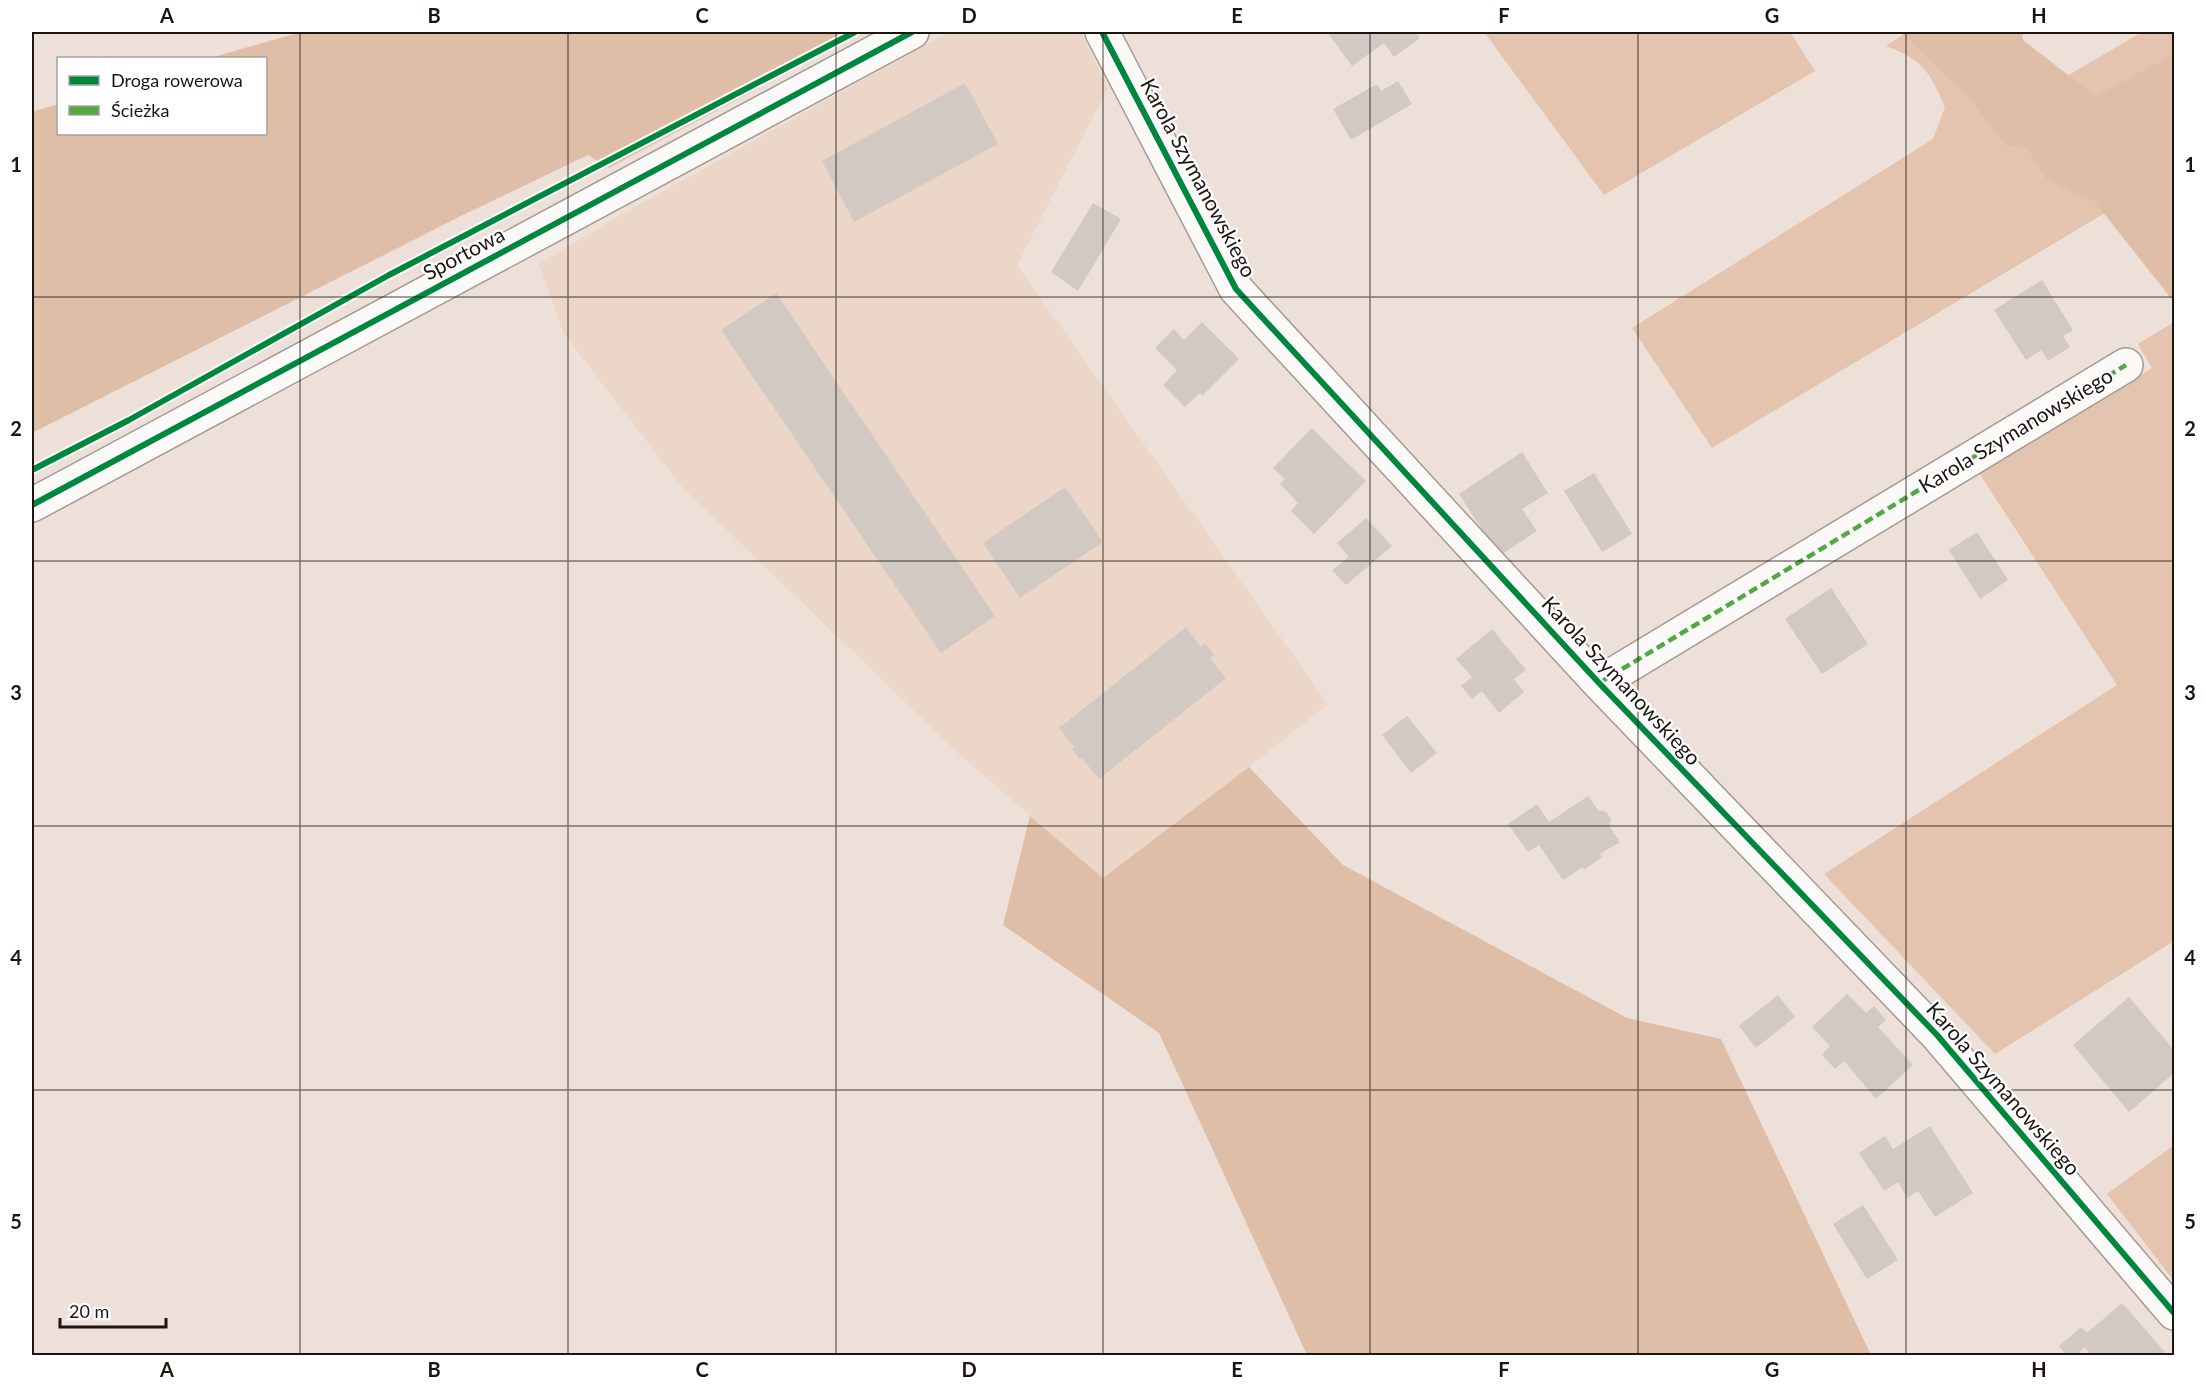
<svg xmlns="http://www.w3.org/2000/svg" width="2206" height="1387" viewBox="0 0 2206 1387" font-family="Lato,sans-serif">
<rect width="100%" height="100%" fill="#ede0d8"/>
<path fill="#ecd6c8" d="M949 32H1081L1108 88 1017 265 1328 704 1249 767 1103 878 960 755 682 487 564 334 539 264 626 212Z"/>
<path fill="#e4c3af" d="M1484 32H1790L1815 71 1604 195Z
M1907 32 2004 113 2142 32H2174V300L2110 210 1712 448 1632 328 1933 139 1945 107C1930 72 1923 60 1886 46Z
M2174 322V941L1995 1054 1824 874 2117 685 1979 473 2152 368 2138 344Z
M2174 1145V1281L2107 1194Z"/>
<path fill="#dfbea8" d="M301 32H864L609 168 588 155 461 216 32 433V112L58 104V134H266V58H210Z
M1900 32H2022L2023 40 2095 96 2174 55V302L2094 201 2047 180 2027 148 2006 146 1971 100Z
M1249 767 1343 865 1627 1018 1721 1039 1871 1355H1307L1159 1033 1003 925 1030 816 1103 878Z"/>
<path fill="#d2c9c3" d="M1327 32H1415L1420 38 1394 57 1384 43 1352 66Z
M1398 81 1412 104 1351 140 1333 109 1377 84 1381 91Z
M965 83 998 144 854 222 822 161Z
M1093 203 1121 219 1078 291 1051 272Z
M2042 280 2073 330 2063 336 2070 347 2048 361 2041 350 2026 360 1994 310Z
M776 293 995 616 941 653 721 330Z
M1202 322 1239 359 1202 396 1200 393 1185 407 1163 385 1177 370 1155 348 1174 329 1184 340Z
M1312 428 1366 481 1314 534 1291 511 1298 503 1280 484 1285 479 1273 468Z
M1522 452 1548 493 1522 509 1537 531 1499 556 1459 494Z
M1594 473 1632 534 1602 552 1564 491Z
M1065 487 1103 542 1020 598 983 543Z
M1366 518 1392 546 1346 585 1332 570 1349 557 1337 543Z
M1977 532 2008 580 1980 599 1949 550Z
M1831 588 1868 644 1822 674 1785 619Z
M1186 627 1201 647 1205 643 1214 655 1210 658 1226 678 1099 779 1082 758 1080 759 1072 749 1074 747 1059 728Z
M1492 629 1526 670 1514 679 1524 692 1499 713 1482 691 1472 699 1461 686 1472 677 1456 659Z
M1407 716 1437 753 1411 773 1382 735Z
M1588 796 1598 810 1606 812 1611 819 1610 827 1620 842 1600 854 1602 857 1584 870 1583 867 1563 880 1539 845 1528 852 1508 824 1537 804 1549 822Z
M1847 994 1866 1013 1874 1006 1886 1020 1878 1027 1913 1065 1876 1099 1844 1061 1835 1069 1822 1055 1830 1046 1812 1027Z
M1778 995 1795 1017 1756 1048 1739 1026Z
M2129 997 2174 1050V1073L2129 1112 2073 1045Z
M1930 1126 1973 1193 1935 1217 1918 1191 1907 1198 1898 1182 1884 1191 1859 1153 1885 1136 1893 1149Z
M1863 1205 1898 1260 1867 1279 1833 1224Z
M2122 1303 2165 1352 2162 1356H2091L2085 1347 2075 1356H2067L2059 1346 2081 1327 2087 1333Z"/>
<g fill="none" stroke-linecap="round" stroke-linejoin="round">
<defs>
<path id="street" d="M1102 32 1236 289 1599 683 1937 1035 2174 1313
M1599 683 2126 365"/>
<path id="secondary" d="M32 505 912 32"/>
</defs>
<use href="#street" stroke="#a39a93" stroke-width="36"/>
<use href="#secondary" stroke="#a39a93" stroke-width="36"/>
<use href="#street" stroke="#fcfaf9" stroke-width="33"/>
<use href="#secondary" stroke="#fcfaf9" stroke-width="33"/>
<path stroke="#52a942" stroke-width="4.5" stroke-dasharray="9 4.5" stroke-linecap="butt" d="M1599 683 2126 365"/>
<defs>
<path id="cycleway" d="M1102 32 1236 289 1599 683 1937 1035 2174 1313
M32 470 129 420 389 275 855 32
M32 505 912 32"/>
</defs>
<use href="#cycleway" stroke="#fff" stroke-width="10"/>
<use href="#cycleway" stroke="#00873e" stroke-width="6"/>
</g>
<path fill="none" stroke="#1d1510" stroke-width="1.5" stroke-opacity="0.55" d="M300 32V1356M568 32V1356M836 32V1356M1103 32V1356M1370 32V1356M1638 32V1356M1906 32V1356M32 297H2174M32 561H2174M32 826H2174M32 1090H2174"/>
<g text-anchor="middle" stroke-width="4.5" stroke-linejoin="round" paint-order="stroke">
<g font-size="21" fill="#1d1510" stroke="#fff">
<text transform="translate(1198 178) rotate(62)" y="7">Karola Szymanowskiego</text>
<text transform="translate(464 254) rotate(-28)" y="7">Sportowa</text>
<text transform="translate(2016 431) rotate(-31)" y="7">Karola Szymanowskiego</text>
<text transform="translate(1621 681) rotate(47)" y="7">Karola Szymanowskiego</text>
<text transform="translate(2003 1089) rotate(49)" y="7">Karola Szymanowskiego</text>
</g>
</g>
<rect width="2206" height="1387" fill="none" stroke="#ffffff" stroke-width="66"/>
<rect x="57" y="57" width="210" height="78" fill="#ffffff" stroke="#a5a19f" stroke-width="1.5"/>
<rect x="69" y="76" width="30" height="9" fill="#00873e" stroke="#a5a19f" stroke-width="1.5"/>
<text x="111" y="87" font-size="18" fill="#1d1510">Droga rowerowa</text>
<rect x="69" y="106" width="30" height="9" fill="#52a942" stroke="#a5a19f" stroke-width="1.5"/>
<text x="111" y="117" font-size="18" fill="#1d1510">Ścieżka</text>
<path d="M60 1318v9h106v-9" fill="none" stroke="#1d1510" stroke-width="3"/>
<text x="69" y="1318" font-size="18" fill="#1d1510" stroke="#ffffff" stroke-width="4.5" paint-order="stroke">20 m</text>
<rect x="33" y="33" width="2140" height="1321" fill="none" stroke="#1d1510" stroke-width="2"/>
<g font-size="20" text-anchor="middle" font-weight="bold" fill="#1d1510">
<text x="167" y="23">A</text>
<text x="434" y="23">B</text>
<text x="702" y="23">C</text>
<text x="969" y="23">D</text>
<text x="1237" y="23">E</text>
<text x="1504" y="23">F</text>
<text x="1772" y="23">G</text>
<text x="2039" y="23">H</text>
<text x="16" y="172">1</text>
<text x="2190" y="172">1</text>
<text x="16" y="436">2</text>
<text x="2190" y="436">2</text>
<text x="16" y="700">3</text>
<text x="2190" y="700">3</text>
<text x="16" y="965">4</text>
<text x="2190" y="965">4</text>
<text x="16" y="1229">5</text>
<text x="2190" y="1229">5</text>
<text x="167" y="1377">A</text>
<text x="434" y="1377">B</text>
<text x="702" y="1377">C</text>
<text x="969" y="1377">D</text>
<text x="1237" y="1377">E</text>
<text x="1504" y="1377">F</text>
<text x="1772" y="1377">G</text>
<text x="2039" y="1377">H</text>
</g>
</svg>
